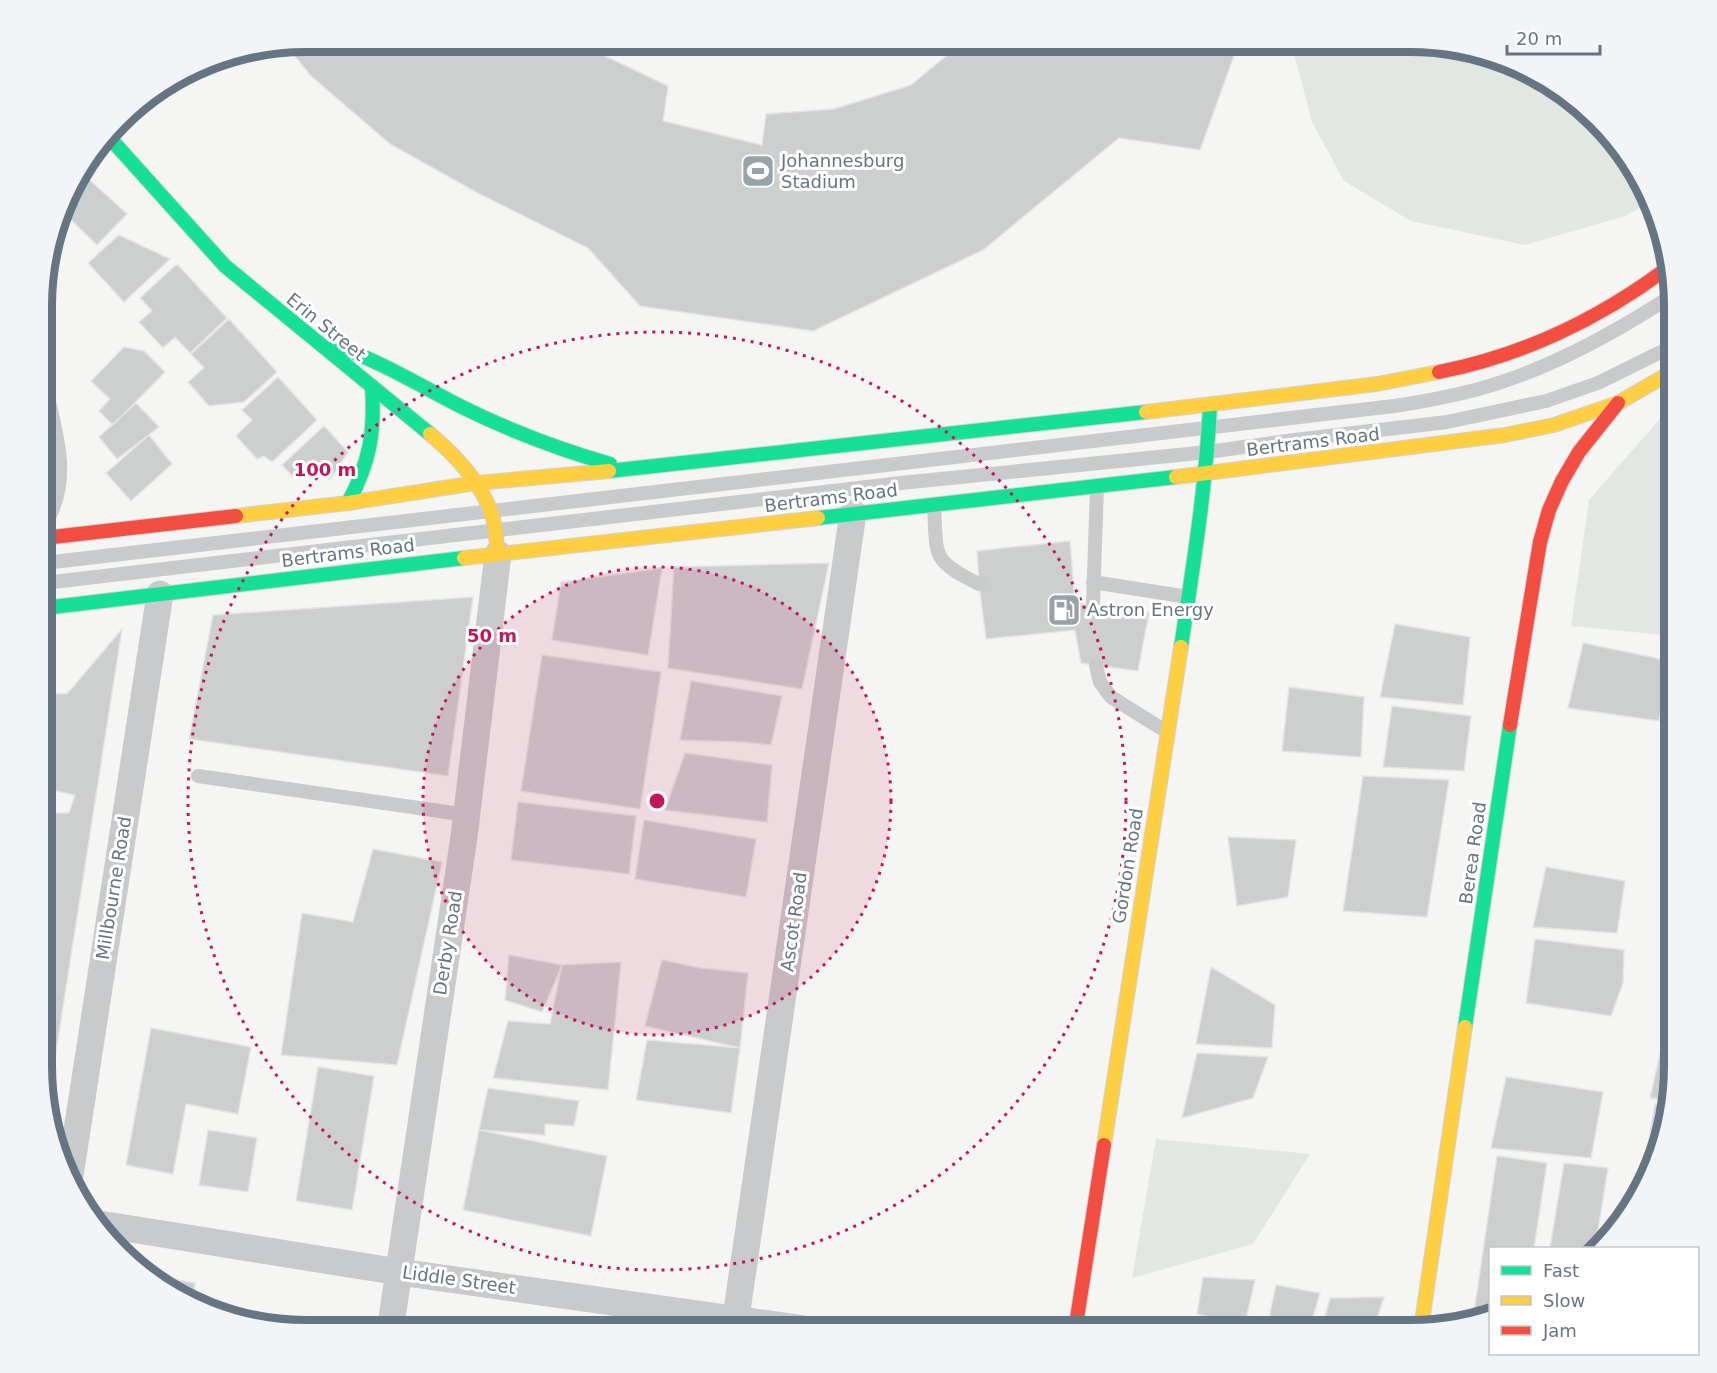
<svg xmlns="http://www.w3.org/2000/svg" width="1717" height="1373" viewBox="0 0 1717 1373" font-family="'DejaVu Sans',sans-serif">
<rect width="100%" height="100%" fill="#f5f5f3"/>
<path fill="#e3e7e1" d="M1291 42 1428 43 1512 62 1585 108 1648 190 1651 202 1625 216 1525 245 1411 221 1344 181 1312 122Z
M1665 413 1675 415V636L1571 626 1589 500Z
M1156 1139 1310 1154 1253 1244 1132 1278Z"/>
<path fill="#cdcece" stroke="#e4e4e3" stroke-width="1.5" d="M306 42H576L668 86 663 121 762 145 766 114 834 109 911 85 963 42H1239L1200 150 1119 138 983 250 813 331 640 306 588 248 476 192 390 144 311 76 286 45Z
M80 171 127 214 97 245 64 213 77 174Z
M119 235 170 259 124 302 88 263Z
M177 264 227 318 190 353 175 337 163 348 139 322 152 311 140 298Z
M229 319 277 372 244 402 209 406 188 382 204 368 191 354Z
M124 347 144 351 165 372 113 425 99 411 110 399 91 381Z
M278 377 317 420 272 462 264 456 257 459 236 436 252 420 242 410Z
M136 403 159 427 117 459 99 437Z
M324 426 348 452 330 480 314 469 294 478 282 465Z
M149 435 172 464 131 501 106 473Z
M1070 541 1075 603 1149 613 1138 671 1081 663 1075 630 986 639 979 584 977 551Z
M829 563 802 689 668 668 674 567Z
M662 568 648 655 552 640 561 582Z
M473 597 448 776 189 739 213 615Z
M1395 624 1470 637 1463 705 1380 697Z
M122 629 48 1103 43 1085V813H69L75 795 43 788V693L67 694Z
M1583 643 1671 661 1659 721 1568 708Z
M542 655 661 672 640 809 521 791Z
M691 681 782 696 771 745 743 742 680 740Z
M1289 687 1364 697 1361 757 1282 751Z
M1392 706 1471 716 1464 771 1383 767Z
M685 753 772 765 767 822 665 810Z
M1363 776 1449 780 1427 917 1343 911Z
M518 802 636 816 629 874 511 860Z
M644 820 756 839 746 897 635 879Z
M1228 837 1296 840 1288 897 1237 906Z
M373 849 442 862 397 1065 281 1055 302 913 353 922Z
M1546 867 1625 881 1617 933 1533 927Z
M1535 939 1624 950 1623 983 1611 1016 1526 1003Z
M509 955 562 965 542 1012 505 1000Z
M662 960 700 968 748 973 740 1048 645 1026Z
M621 962 608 1090 493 1078 508 1021 550 1024 562 965Z
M1211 967 1275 1005 1272 1048 1196 1044Z
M151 1028 251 1047 238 1114 186 1104 173 1174 126 1165Z
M1665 1031 1674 1033V1085L1671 1101 1650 1098Z
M647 1040 740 1048 731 1113 636 1100Z
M1197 1053 1268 1057 1253 1098 1182 1118Z
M318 1067 374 1076 352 1210 296 1201Z
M1506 1077 1603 1092 1591 1158 1491 1148Z
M488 1088 579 1101 574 1126 545 1124V1135L479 1130Z
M1655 1104 1669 1106 1654 1169 1644 1168Z
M208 1130 257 1138 248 1192 199 1185Z
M479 1130 607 1156 591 1236 463 1210Z
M1497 1156 1547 1163 1534 1248H1490V1315L1473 1319Z
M1564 1163 1608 1168 1595 1248H1550Z
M146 1274 195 1283 194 1304Z
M1203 1277 1255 1280 1244 1328 1197 1314Z
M1276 1285 1320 1293 1309 1331H1284L1267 1327Z
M1384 1297 1373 1331H1321L1330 1298Z"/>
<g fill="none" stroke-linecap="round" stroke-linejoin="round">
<defs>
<path id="fast" d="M108 136 225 266 430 434
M336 346C380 361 419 385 460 406 508 430 558 449 610 464
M609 471 1146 412
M348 503C370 462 375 432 372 386
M818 518 1176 477
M44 608 464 558
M1181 647C1193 567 1206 487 1210 406
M1465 1027 1510 725"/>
<path id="slow" d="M1146 412 1377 384 1439 372
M430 434C454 454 480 482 491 512 496 524 496 541 498 554
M1176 477 1505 435 1554 425 1618 403 1675 370
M236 516 348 503 476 483 609 471
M464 558 818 518
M1104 1145 1181 647
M1421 1329 1465 1027"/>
<path id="jam" d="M1439 372C1521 356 1599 319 1666 269
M44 538 236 516
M1510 725 1540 542 1549 510 1562 481 1579 452 1618 403
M1075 1331 1104 1145"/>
</defs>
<use href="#fast" stroke="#d2d3d4" stroke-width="16"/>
<use href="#slow" stroke="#d2d3d4" stroke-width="16"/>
<use href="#jam" stroke="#d2d3d4" stroke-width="16"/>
<path stroke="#c9cacb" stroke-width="14" d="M934 505C937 556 930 560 979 584
M44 563 1394 406C1421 402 1448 397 1475 390 1546 371 1611 335 1673 295
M1093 582 1188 597
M44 583 901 483 1208 452 1286 441 1447 422 1546 401 1598 383 1675 345
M1093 604 1097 486
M1096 666 1100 682 1111 697 1167 732
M198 776 467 815"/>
<path stroke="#c9cacb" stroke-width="27" d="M44 513C61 477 52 445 44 408
M69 1182 160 594
M100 1224 399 1272 819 1331
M390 1331 464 837 498 554
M734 1331 853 513"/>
<use href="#fast" stroke="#16e098" stroke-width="14"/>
<use href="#slow" stroke="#ffcf43" stroke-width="14"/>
<use href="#jam" stroke="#f24e42" stroke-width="14"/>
</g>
<circle cx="657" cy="801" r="234" fill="#c2185b" fill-opacity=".12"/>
<g fill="none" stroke="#c2185b" stroke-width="3" stroke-dasharray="3 6">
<circle cx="657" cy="801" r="234"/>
<circle cx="657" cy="801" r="469"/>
</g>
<defs>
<symbol id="stadium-square" viewBox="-11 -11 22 22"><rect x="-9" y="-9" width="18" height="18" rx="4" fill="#97a2aa" stroke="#fff"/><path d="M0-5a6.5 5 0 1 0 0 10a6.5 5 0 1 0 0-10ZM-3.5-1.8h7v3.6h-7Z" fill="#fff"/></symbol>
<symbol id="fuel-square" viewBox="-11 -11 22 22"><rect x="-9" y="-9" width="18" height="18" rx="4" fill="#97a2aa" stroke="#fff"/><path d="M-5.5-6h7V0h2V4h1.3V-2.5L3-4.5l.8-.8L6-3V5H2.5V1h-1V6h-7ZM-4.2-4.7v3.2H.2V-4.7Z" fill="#fff"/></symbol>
</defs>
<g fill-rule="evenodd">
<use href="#stadium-square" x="739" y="152" width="38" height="38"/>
<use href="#fuel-square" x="1045" y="591" width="38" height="38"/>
</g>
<g text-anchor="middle" stroke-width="6" stroke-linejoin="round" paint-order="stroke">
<g font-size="18" fill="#657583" stroke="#fff" text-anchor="start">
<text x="781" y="167">Johannesburg<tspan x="781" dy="21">Stadium</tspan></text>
<text x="1087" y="616">Astron Energy</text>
</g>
<g font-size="18" fill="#657583" stroke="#fff">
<text transform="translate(326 327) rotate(39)" y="6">Erin Street</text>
<text transform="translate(1313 442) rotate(-7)" y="6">Bertrams Road</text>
<text transform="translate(831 498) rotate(-7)" y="6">Bertrams Road</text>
<text transform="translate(348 553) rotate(-7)" y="6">Bertrams Road</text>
<text transform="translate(1473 853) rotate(-82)" y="6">Berea Road</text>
<text transform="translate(1128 866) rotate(-81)" y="6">Gordon Road</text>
<text transform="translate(114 888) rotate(-81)" y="6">Millbourne Road</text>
<text transform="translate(794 922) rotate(-82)" y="6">Ascot Road</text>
<text transform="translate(448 943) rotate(-81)" y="6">Derby Road</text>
<text transform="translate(459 1280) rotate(8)" y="6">Liddle Street</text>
</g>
</g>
<path d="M0 0H1717V1373H0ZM306 52H1410A254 254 0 0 1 1664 306V1066A254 254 0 0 1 1410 1320H306A254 254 0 0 1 52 1066V306A254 254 0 0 1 306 52Z" fill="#f3f4f5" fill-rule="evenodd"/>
<path fill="none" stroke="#657583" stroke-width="8" d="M306 52H1410A254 254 0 0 1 1664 306V1066A254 254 0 0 1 1410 1320H306A254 254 0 0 1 52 1066V306A254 254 0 0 1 306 52Z"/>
<circle cx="657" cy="801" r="9" fill="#c2185b" stroke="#fff" stroke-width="3"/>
<g font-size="18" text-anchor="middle" font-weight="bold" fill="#c2185b" stroke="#fff" stroke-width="6" stroke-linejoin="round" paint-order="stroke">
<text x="325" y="476">100 m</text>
<text x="492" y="642">50 m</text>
</g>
<rect x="1489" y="1247" width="210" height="108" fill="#ffffff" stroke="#c1c8cd" stroke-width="1.5"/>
<rect x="1501" y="1266" width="30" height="9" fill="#16e098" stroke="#c1c8cd" stroke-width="1.5"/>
<text x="1543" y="1277" font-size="18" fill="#657583">Fast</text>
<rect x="1501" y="1296" width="30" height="9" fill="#ffcf43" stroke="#c1c8cd" stroke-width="1.5"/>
<text x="1543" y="1307" font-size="18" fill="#657583">Slow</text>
<rect x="1501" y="1326" width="30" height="9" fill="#f24e42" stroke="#c1c8cd" stroke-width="1.5"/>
<text x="1543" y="1337" font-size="18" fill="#657583">Jam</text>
<path d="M1507 45v9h93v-9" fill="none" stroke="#657583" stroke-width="3"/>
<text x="1516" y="45" font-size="18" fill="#657583" stroke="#ffffff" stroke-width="4.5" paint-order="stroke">20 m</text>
</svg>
